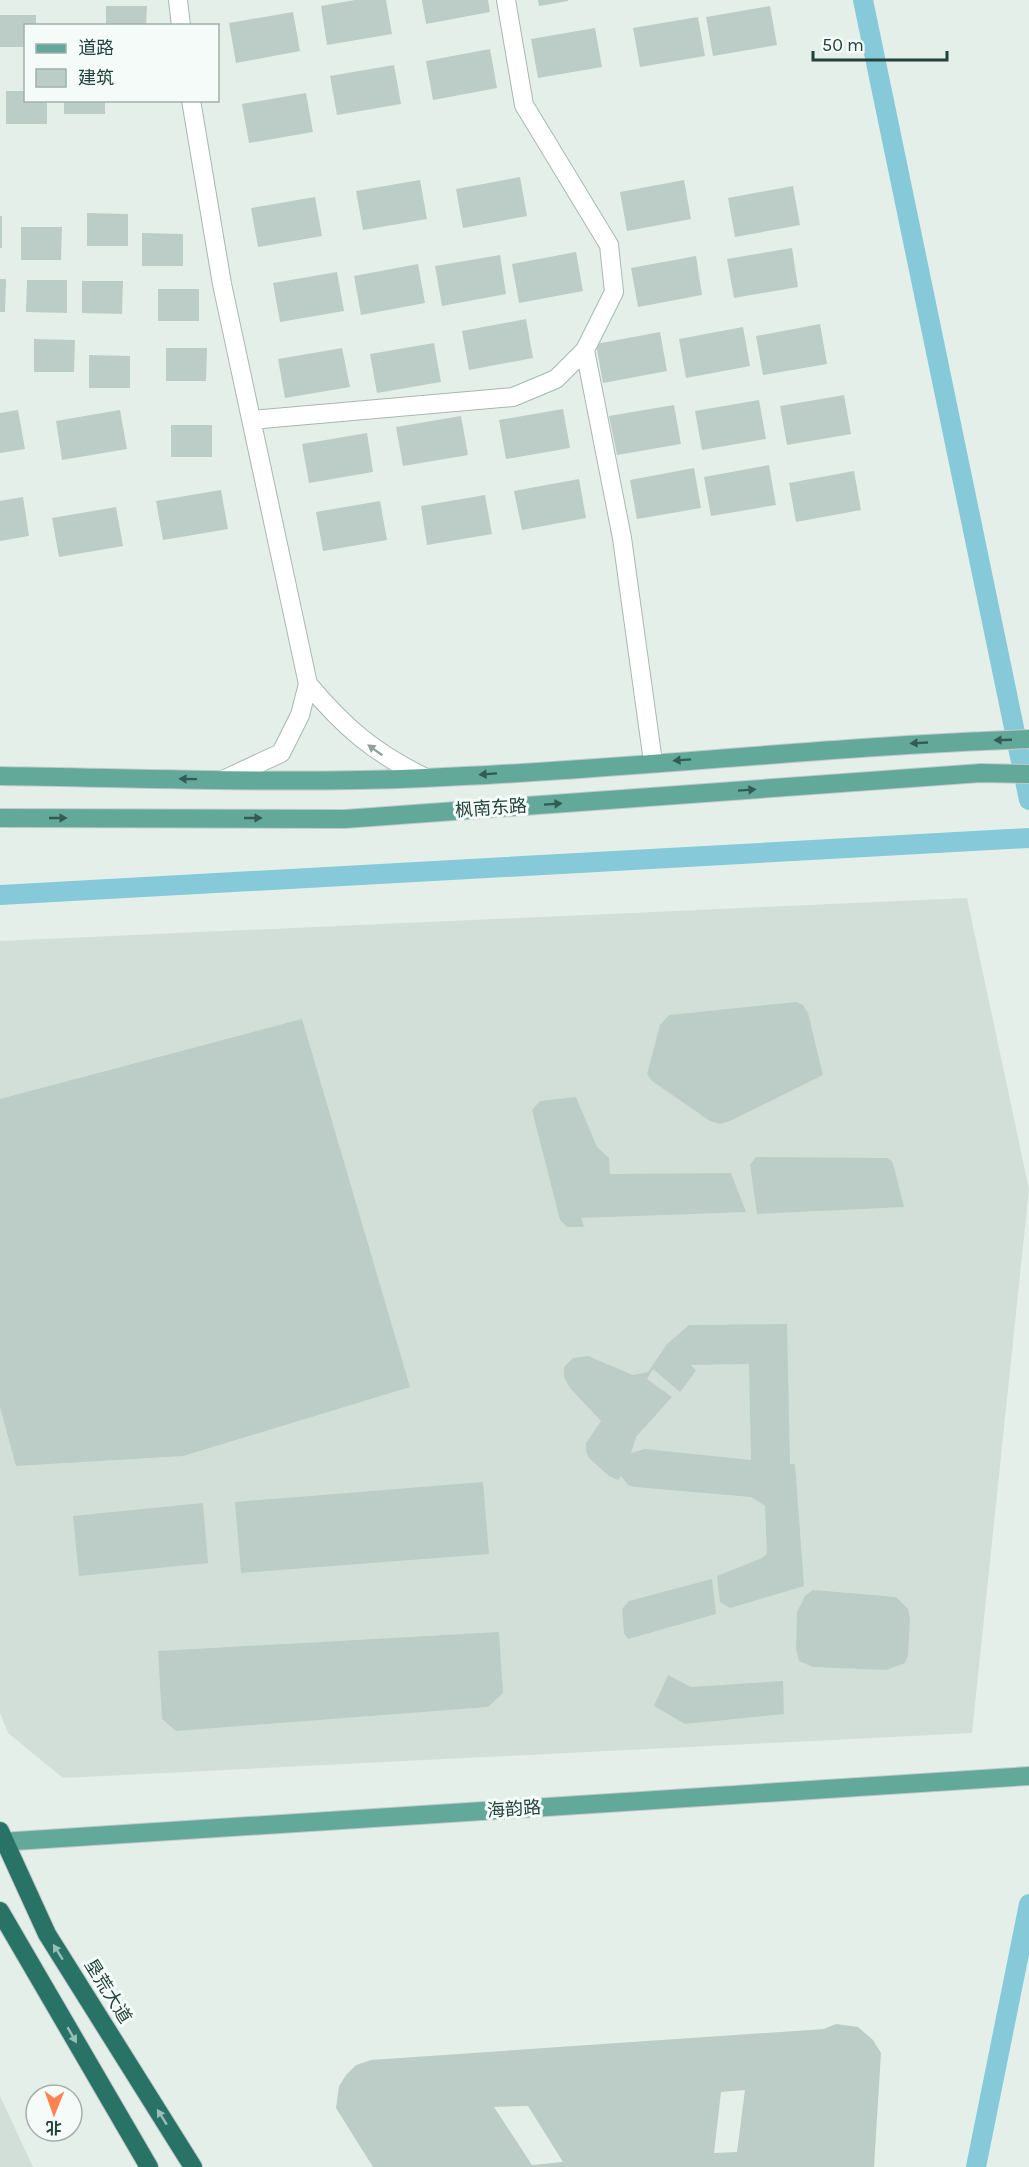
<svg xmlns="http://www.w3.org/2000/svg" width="1029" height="2167" viewBox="0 0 1029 2167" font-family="Karla,'Noto Sans SC',sans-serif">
<rect width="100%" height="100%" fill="#e4efea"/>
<path fill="#d2dfd9" d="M967 898 1029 1189 972 1733 63 1778 8 1733 0 1713V941Z
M0 2096 33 2167H0Z"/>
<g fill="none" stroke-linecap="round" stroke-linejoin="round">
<path stroke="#86cad9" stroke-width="20" d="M863 0 1029 800
M0 895 1029 838
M976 2167 1029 1904"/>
</g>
<path fill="#bbcdc6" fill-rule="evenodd" d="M355 0H386L392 34 327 45 321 6Z
M422 0H488L490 12 426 24Z
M538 0H568V1L539 6Z
M106 6H147L146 26H106Z
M770 6 777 45 713 56 706 17Z
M293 12 300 51 236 63 229 23Z
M0 15H36V26H26V47H0Z
M698 17 705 56 640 67 633 28Z
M595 28 602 67 538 78 531 39Z
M490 49 497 88 433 100 426 61Z
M394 65 401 104 337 115 330 76Z
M6 91H26V100H47V124H6Z
M306 93 313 132 249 143 242 104Z
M64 100H105V114H64Z
M520 177 527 216 463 228 456 189Z
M420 180 427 219 363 230 356 191Z
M684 180 691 219 627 231 620 192Z
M793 186 800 225 735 237 728 198Z
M315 197 322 236 258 247 251 208Z
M87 213 128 214V246H87Z
M0 216H2V248H0Z
M21 227H62L61 260H21Z
M142 233 183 234V266H142Z
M792 248 798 287 734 298 727 259Z
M576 252 583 291 519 303 512 264Z
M500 255 506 294 442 306 435 266Z
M696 256 702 295 638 307 631 268Z
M418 264 425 303 361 315 354 276Z
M337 272 344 311 280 322 273 283Z
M0 279H6L5 312H0Z
M27 280H67V313L26 312Z
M82 281H123L122 314 82 313Z
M158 289H199V321H158Z
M526 319 533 358 469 370 462 331Z
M820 324 827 364 763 375 756 336Z
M743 327 750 366 686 378 679 339Z
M660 332 667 371 603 383 596 344Z
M34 339 75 340 74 372H34Z
M434 343 441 382 377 393 370 354Z
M166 348H207L206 381H166Z
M342 348 350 387 285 398 278 359Z
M89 355 130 356V388H89Z
M844 395 851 434 787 445 780 406Z
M759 400 766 439 702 450 695 411Z
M674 405 681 444 617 455 609 416Z
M563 409 570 448 506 459 499 420Z
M18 410 25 449 0 453V413Z
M120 410 127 449 62 460 56 421Z
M461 416 468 455 403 466 396 427Z
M171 425H212V457H171Z
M367 433 373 472 309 483 302 444Z
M769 465 776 505 711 516 704 477Z
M694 468 701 508 637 519 630 480Z
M854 471 861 510 796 522 789 483Z
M579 479 586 518 522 530 514 491Z
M221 490 228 529 163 540 156 501Z
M485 495 492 534 427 545 421 506Z
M23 497 29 536 0 541V501Z
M380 501 387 540 323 551 316 512Z
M116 507 123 546 59 557 52 518Z
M796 1002 803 1005 808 1013 823 1075 730 1121 720 1124 710 1121 652 1081 647 1074 660 1025 669 1015Z
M302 1019 410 1387 183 1456 16 1466 0 1407V1099Z
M576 1097 597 1147 609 1158 610 1174 731 1173 746 1212 581 1218 584 1227H567L560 1220 532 1110 540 1101Z
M756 1157 887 1158 892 1161 895 1171 904 1207 757 1214 750 1165Z
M787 1324 790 1464H795L804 1586 730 1608 720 1602 717 1576 762 1558 767 1554 765 1506 751 1497 635 1487 628 1485 621 1476 618 1480 609 1476 589 1458 586 1451V1443L601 1421 570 1388 564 1377V1367L573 1358 588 1356 633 1375 648 1372 667 1344 689 1325ZM749 1364 751 1460 645 1449 631 1453 636 1437 672 1397 647 1379 653 1369 680 1392 696 1371 691 1365Z
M483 1482 489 1554 241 1573 235 1502Z
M203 1503 208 1563 79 1576 73 1516Z
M712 1579 716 1614 628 1639 624 1633 622 1609 629 1601Z
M813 1590 896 1597 908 1609 910 1619 908 1656 905 1663 886 1670 813 1667 799 1661 796 1650 797 1612 805 1596Z
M499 1632 503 1693 488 1707 176 1731 162 1719 158 1651Z
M668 1675 691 1687 783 1681 784 1714 685 1724 654 1706Z
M836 2024 858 2027 873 2040 881 2053 874 2167H373L336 2108 339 2086 346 2075 356 2065 371 2060 824 2029ZM745 2090 737 2152 714 2153 721 2092ZM528 2106 563 2162 532 2165 494 2107Z"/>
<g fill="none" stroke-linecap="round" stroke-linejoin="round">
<defs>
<path id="minor" d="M178 0 181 26
M506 0 524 105 609 245 614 292 585 350 622 538 653 762
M191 100 222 284 308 684
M252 420 513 397 556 379 585 350
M225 779 281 753 300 715 308 684C344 727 374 753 426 778"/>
<path id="major" d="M0 776C141 778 283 784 425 778 626 770 827 746 1029 739
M0 818 345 819 981 773 1029 774
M0 1842 1029 1776"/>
<path id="highway" d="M0 1831 47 1934 193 2167
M0 1911 149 2167"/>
</defs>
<use href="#minor" stroke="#a6b8b2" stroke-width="20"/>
<use href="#major" stroke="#c1cac8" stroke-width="20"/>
<use href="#highway" stroke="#c1cac8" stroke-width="20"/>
<use href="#minor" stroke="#fff" stroke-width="18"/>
<use href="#major" stroke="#63a99a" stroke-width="18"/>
<use href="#highway" stroke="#297366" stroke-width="18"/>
</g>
<defs><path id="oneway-solid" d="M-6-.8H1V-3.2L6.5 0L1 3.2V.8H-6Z" transform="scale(1.5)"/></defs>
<g fill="#325c53">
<use href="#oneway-solid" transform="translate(1003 740) rotate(178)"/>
<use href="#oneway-solid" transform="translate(919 743) rotate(177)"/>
<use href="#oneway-solid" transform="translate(682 760) rotate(176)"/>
<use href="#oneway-solid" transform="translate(488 774) rotate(176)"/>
<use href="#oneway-solid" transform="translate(188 779) rotate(-179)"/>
<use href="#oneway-solid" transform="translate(747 790) rotate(-4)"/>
<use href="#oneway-solid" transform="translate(553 804) rotate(-4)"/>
<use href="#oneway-solid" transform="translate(58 818)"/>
<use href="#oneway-solid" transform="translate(253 818)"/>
</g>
<use fill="#90a19d" href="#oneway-solid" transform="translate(375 750) rotate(-144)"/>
<g fill="#99beb6">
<use href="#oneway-solid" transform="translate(58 1952) rotate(-122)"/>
<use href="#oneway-solid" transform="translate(72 2035) rotate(60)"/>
<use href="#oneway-solid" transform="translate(162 2117) rotate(-122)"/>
</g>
<g text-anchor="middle" stroke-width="6" stroke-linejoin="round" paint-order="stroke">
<g font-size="18" fill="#21433b" stroke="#f5fbf8">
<text transform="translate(491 808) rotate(-4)" y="6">枫南东路</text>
<text transform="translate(514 1809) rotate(-4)" y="6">海韵路</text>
<text transform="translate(108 1991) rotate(58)" y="6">垦荒大道</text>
</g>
</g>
<rect x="24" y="24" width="195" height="78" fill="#f5fbf8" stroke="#a0b1ac" stroke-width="1.5"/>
<rect x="36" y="44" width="30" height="9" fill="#63a99a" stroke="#a0b1ac" stroke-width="1.5"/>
<text x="78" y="54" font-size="18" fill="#21433b">道路</text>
<rect x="36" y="69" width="30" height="18" fill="#bbcdc6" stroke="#a0b1ac" stroke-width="1.5"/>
<text x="78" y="84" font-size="18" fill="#21433b">建筑</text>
<g transform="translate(54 2113) rotate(181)"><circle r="28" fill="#f5fbf8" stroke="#a0b1ac" stroke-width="1.5"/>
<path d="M0-4.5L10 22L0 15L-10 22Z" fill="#ff8251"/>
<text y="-9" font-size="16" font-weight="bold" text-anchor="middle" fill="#21433b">北</text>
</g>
<path d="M813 51v9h134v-9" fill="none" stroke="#21433b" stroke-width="3"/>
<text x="822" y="51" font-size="18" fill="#21433b" stroke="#f5fbf8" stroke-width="4.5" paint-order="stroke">50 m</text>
</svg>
